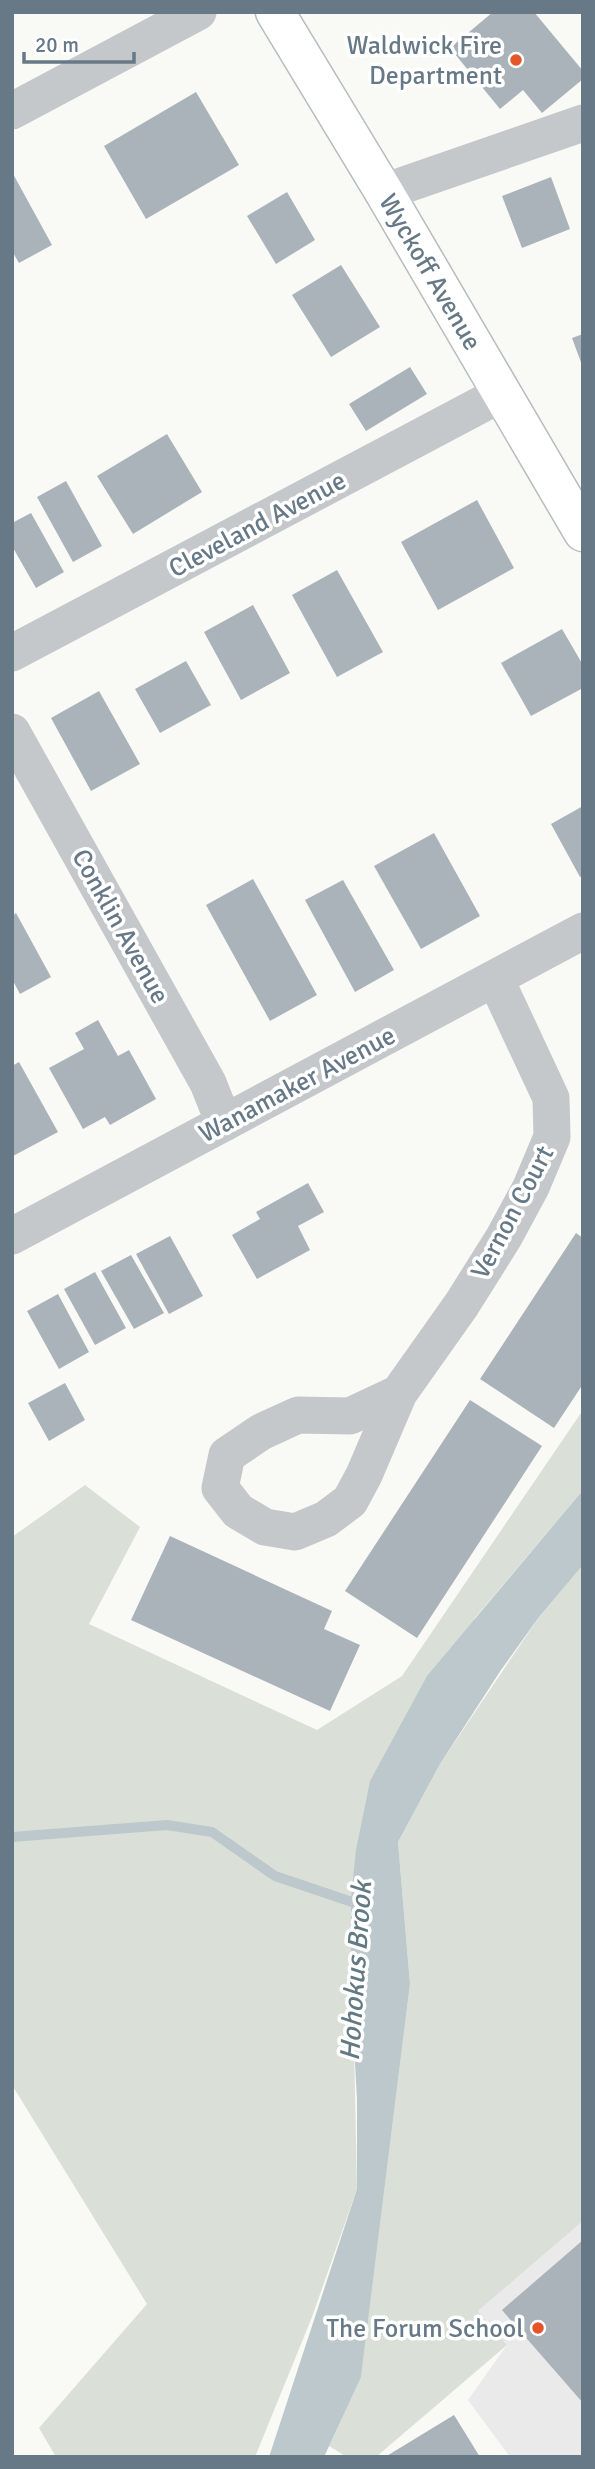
<svg xmlns="http://www.w3.org/2000/svg" width="595" height="2469" viewBox="0 0 595 2469" font-family="Signika,sans-serif">
<rect width="100%" height="100%" fill="#f9f9f6"/>
<path fill="#e9eae9" d="M583 2221V2457H510L468 2400 507 2345 478 2311Z"/>
<path fill="#dae0d7" d="M583 1410V1490L475 1618 351 1898 357 2189 312 2317 255 2457H56L39 2428 147 2304 12 2085V1537L85 1485 140 1527 89 1624 317 1730 402 1676Z
M583 1565V2221L478 2311 507 2345 376 2457H347L329 2446 361 2376 410 1984 398 1842 440 1764 539 1617Z"/>
<path fill="#bcc8cc" d="M583 1490V1565L539 1617 501 1670 440 1764 398 1842 410 1984 361 2377 324 2457H269L357 2189V2099L351 1991V1898L356 1850 370 1781 427 1676Z"/>
<g fill="none" stroke-linecap="round" stroke-linejoin="round">
<path stroke="#bcc8cc" stroke-width="10" d="M12 1837 167 1825 212 1832 275 1876 364 1906"/>
</g>
<path fill="#aab3b9" d="M493 12H534L583 71V79L542 113 523 90 500 109 450 48Z
M196 92 239 165 146 219 104 146Z
M12 172 52 245 19 263 12 251Z
M551 177 570 229 522 248 502 196Z
M287 192 315 240 276 264 247 216Z
M341 265 380 327 331 357 292 295Z
M583 334V365H582L572 338Z
M410 367 427 394 366 431 349 404Z
M167 434 202 492 133 534 97 476Z
M66 481 102 546 73 562 37 497Z
M477 500 514 568 438 610 401 542Z
M31 513 64 572 36 588 12 546V523Z
M337 570 383 652 337 677 292 595Z
M253 605 290 673 241 700 204 632Z
M562 629 583 665V688L531 716 501 663Z
M186 661 211 705 160 733 135 689Z
M99 691 140 764 91 791 51 718Z
M583 806V876L580 877 551 824Z
M434 833 480 916 421 949 374 866Z
M253 879 317 995 270 1021 206 905Z
M343 880 394 970 355 992 305 900Z
M16 913 51 977 20 994 12 979V916Z
M98 1020 118 1056 129 1050 156 1099 110 1125 105 1117 83 1129 49 1068 84 1049 75 1033Z
M19 1062 58 1132 13 1156 12 1066Z
M308 1183 324 1212 298 1226 310 1250 257 1279 232 1235 260 1219 256 1212Z
M576 1233 583 1238V1384L554 1428 480 1379Z
M170 1236 203 1296 169 1314 136 1254Z
M131 1255 164 1313 134 1329 101 1271Z
M95 1272 126 1328 95 1345 64 1289Z
M58 1294 89 1352 59 1369 27 1311Z
M65 1383 85 1420 49 1441 28 1403Z
M470 1400 542 1446 417 1638 345 1591Z
M170 1536 332 1611 324 1629 360 1645 330 1711 131 1620Z
M583 2240V2403L502 2310Z
M454 2415 480 2457H385Z"/>
<g fill="none" stroke-linecap="round" stroke-linejoin="round">
<defs>
<g id="primary">
<path id="s1" d="M275 12 384 192 583 532"/>
</g>
</defs>
<use href="#primary" stroke="#b7bcbf" stroke-width="41"/>
<path stroke="#c4c8cb" stroke-width="37" d="M12 111 198 12
M384 192 583 123
M12 653 501 394
M12 732 208 1083 224 1123
M12 1236 583 931
M399 1393 364 1475 350 1501 326 1519 295 1532 265 1527 238 1511 220 1488 227 1455 261 1432 298 1415 350 1416 399 1393 462 1304 504 1237 531 1187 552 1137 551 1098 495 978"/>
<use href="#primary" stroke="#fff" stroke-width="38"/>
</g>
<g fill="#e5552a" stroke="#fff" stroke-width="2.5">
<circle cx="516" cy="60" r="7"/>
<circle cx="538" cy="2328" r="7"/>
</g>
<g text-anchor="middle" stroke-width="7" stroke-linejoin="round" paint-order="stroke">
<g font-size="26" fill="#677987" stroke="#fff" text-anchor="end">
<text x="502" y="54">Waldwick Fire<tspan x="502" dy="30">Department</tspan></text>
<text x="524" y="2337">The Forum School</text>
</g>
<g font-size="26" fill="#677987" stroke="#fff">
<text dy="9" stroke="none"><textPath href="#s1" startOffset="303">Wyckoff Avenue</textPath></text>
<text transform="translate(257 524) rotate(-28)" y="9">Cleveland Avenue</text>
<text transform="translate(121 926) rotate(61)" y="9">Conklin Avenue</text>
<text transform="translate(297 1084) rotate(-28)" y="9">Wanamaker Avenue</text>
<text transform="translate(512 1212) rotate(-62)" y="9">Vernon Court</text>
</g>
<g font-size="28" font-style="italic" fill="#637a83" stroke="#fff">
<text transform="translate(355 1971) rotate(-86)" y="10">Hohokus Brook</text>
</g>
</g>
<rect width="595" height="2469" fill="none" stroke="#677987" stroke-width="28"/>
<path d="M24 52v10h110v-10" fill="none" stroke="#677987" stroke-width="3.5"/>
<text x="35" y="52" font-size="21" fill="#677987" stroke="#ffffff" stroke-width="5" paint-order="stroke">20 m</text>
</svg>
